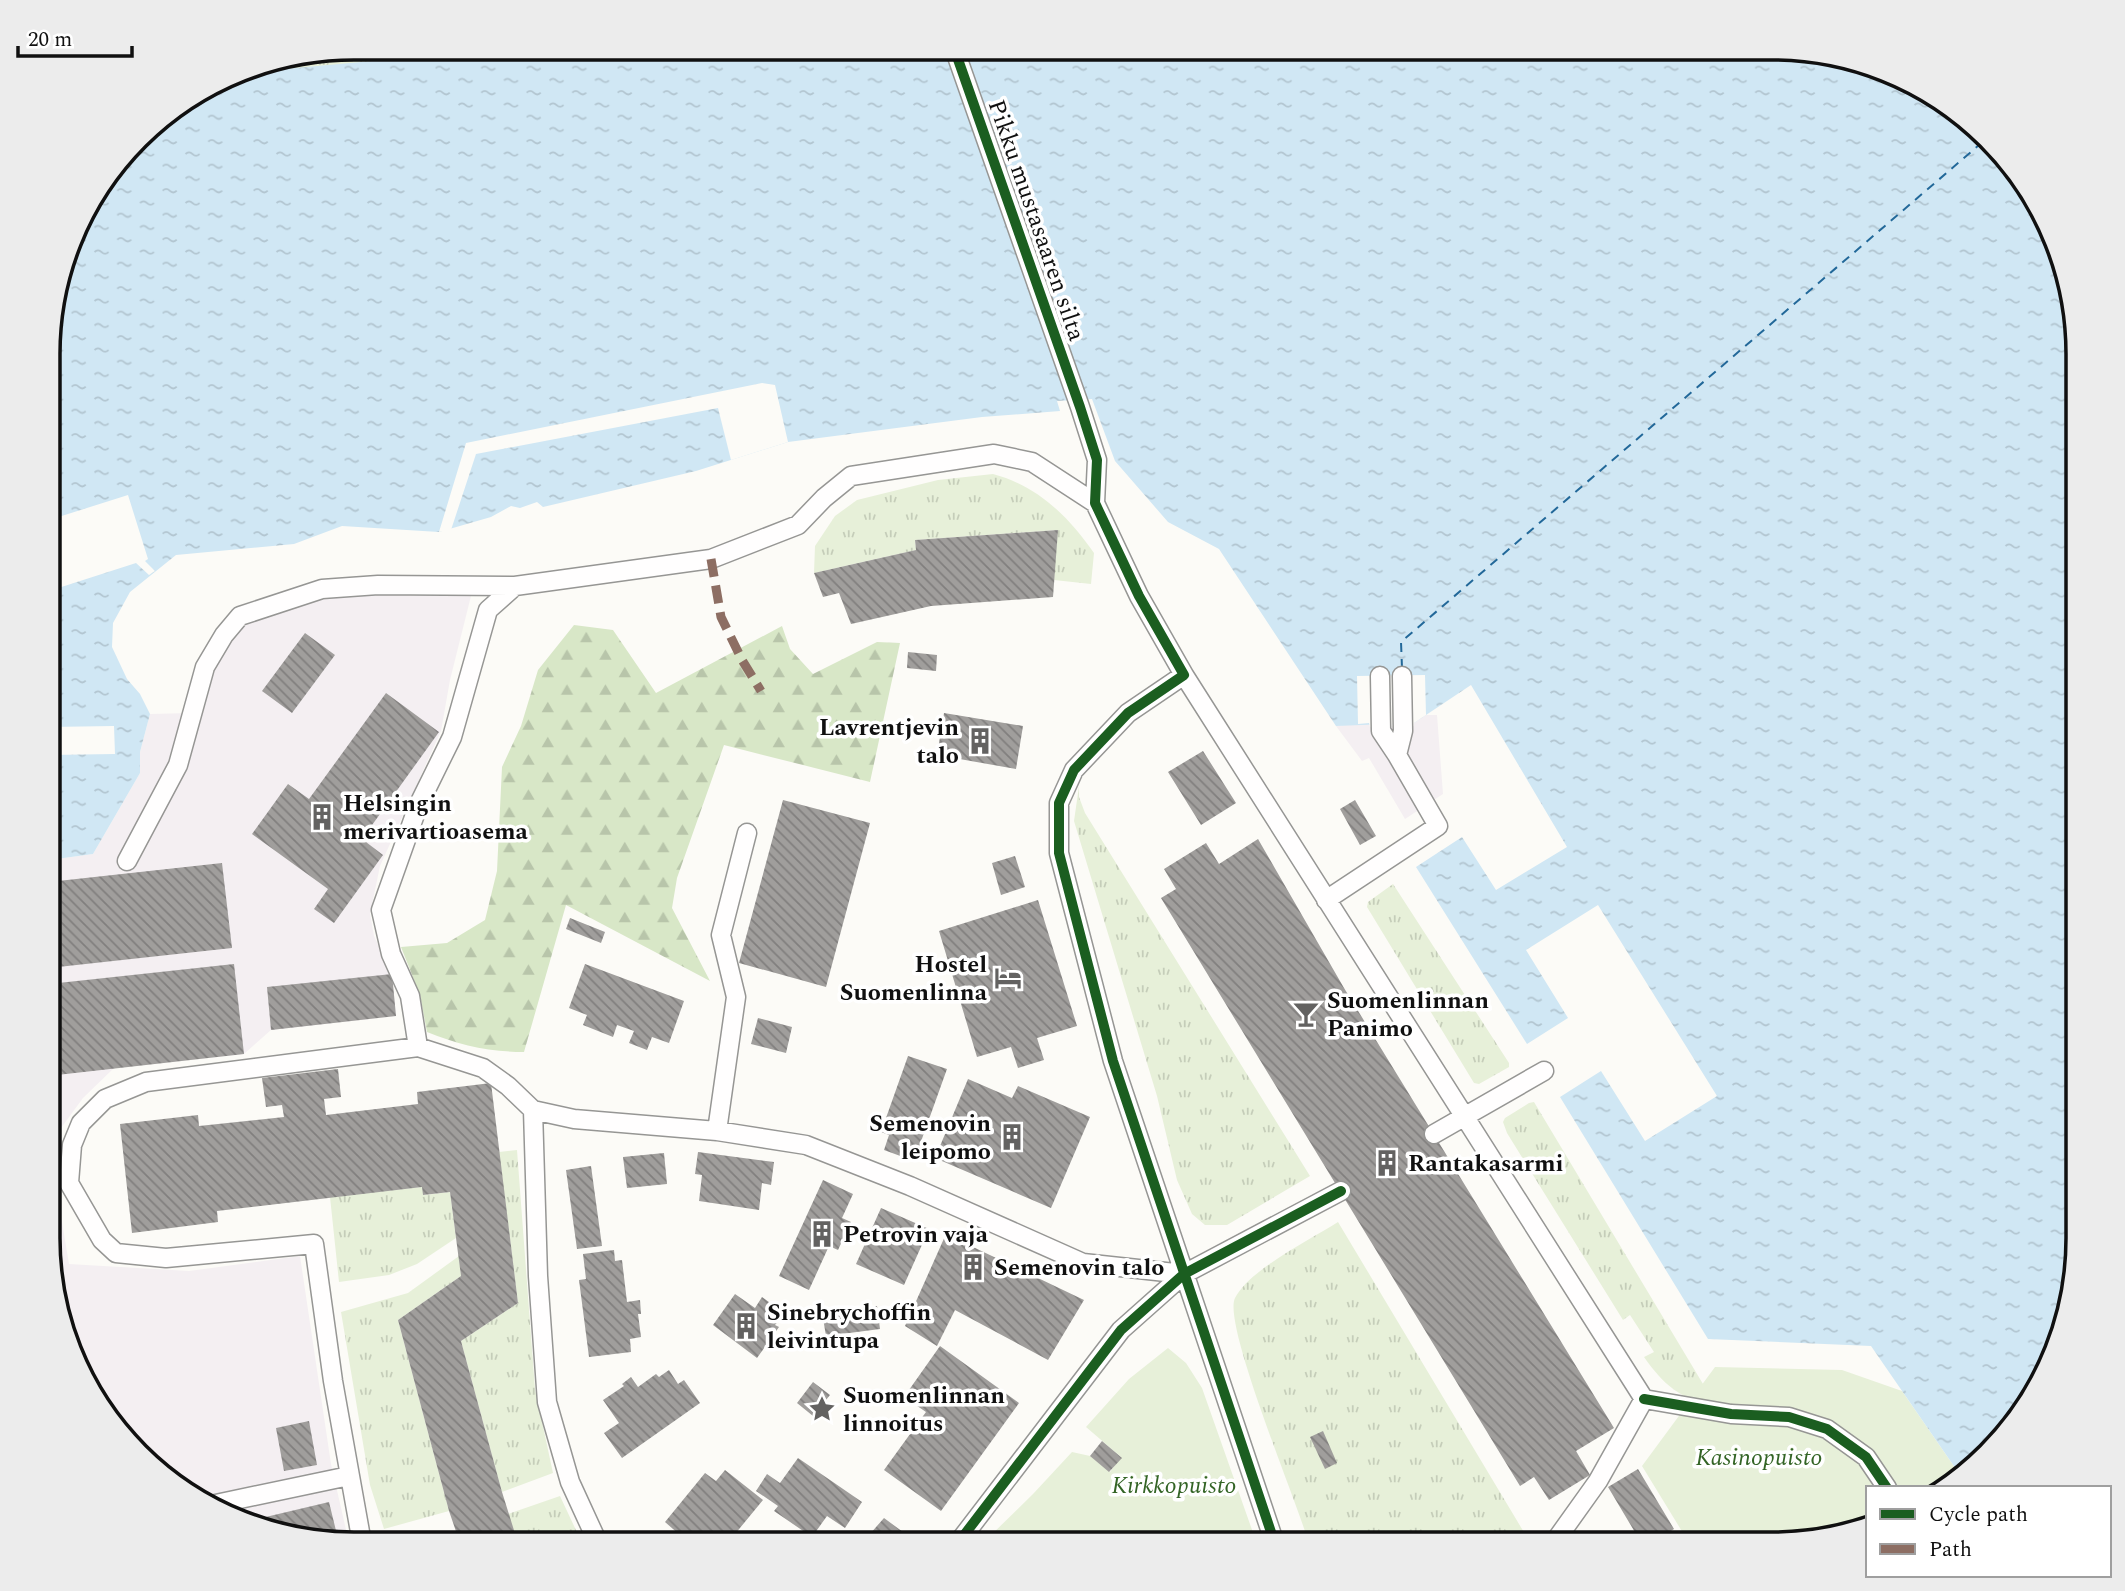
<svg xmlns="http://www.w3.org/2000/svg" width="2125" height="1591" viewBox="0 0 2125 1591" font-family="Spectral,serif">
<defs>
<pattern id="grass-tufts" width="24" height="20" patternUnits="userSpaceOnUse" patternTransform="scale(1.75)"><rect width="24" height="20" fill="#e7f0d9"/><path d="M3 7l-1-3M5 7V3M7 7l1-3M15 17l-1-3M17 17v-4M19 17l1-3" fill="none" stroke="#c5cdb9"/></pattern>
<pattern id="forest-firs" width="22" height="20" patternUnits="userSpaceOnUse" patternTransform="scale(1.75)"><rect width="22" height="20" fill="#d8e7c7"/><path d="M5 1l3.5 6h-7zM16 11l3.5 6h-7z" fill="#b8c5aa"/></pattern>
<pattern id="water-ripples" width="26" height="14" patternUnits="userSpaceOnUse" patternTransform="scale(1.75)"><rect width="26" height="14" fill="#d0e7f4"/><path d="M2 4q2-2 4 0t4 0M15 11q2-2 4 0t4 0" fill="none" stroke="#b2c5d0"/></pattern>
<pattern id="building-back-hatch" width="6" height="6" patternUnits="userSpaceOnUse" patternTransform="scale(1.75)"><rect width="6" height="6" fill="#a09e9c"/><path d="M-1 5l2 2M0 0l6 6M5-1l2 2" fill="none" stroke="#817f7e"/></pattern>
</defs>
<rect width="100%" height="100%" fill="#fcfbf7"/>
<path fill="#f4eff2" d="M322 589 472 592 450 680 441 731 380 866 370 914 374 936 392 974 396 1016 271 1030 244 1054 114 1068 83 1098 61 1128 57 1192 69 1264 189 1271 300 1256 331 1464 349 1543H334L237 1521 152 1468 79 1373 48 1258 49 860 93 854 140 773V752L150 714 191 713 240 616Z
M1426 715H1437L1443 794 1405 819 1369 758 1362 761 1336 726Z"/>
<path fill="url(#grass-tufts)" d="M354 47H538L238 74 255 64Z
M993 474C1038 486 1068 516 1094 553L1091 584 1054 580 1057 530 915 540 916 550 814 573 815 546 835 516 857 500 938 480Z
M1079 786V797L1085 813 1310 1176 1227 1225H1205L1192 1214 1177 1180 1157 1096 1074 821Z
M1393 884 1509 1063V1067L1479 1084 1474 1083 1367 907 1368 902Z
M1534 1102 1715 1404C1681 1401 1663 1384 1644 1357L1654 1352 1630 1315 1623 1320 1507 1133 1503 1122 1505 1118 1529 1103Z
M517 1150 535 1389 553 1473 502 1492 461 1341 518 1303 499 1152Z
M422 1187 424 1195 450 1192 456 1238 417 1264 389 1275 339 1282 330 1197Z
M1338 1222 1525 1534 1522 1544H1309C1298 1504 1222 1324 1235 1298 1250 1269 1310 1240 1338 1222Z
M459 1256 461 1276 398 1320 449 1511 384 1529 370 1485 341 1312 408 1293Z
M560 1496 582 1543H518L508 1514Z"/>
<path fill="url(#forest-firs)" d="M574 625 613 630 656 693 782 626 790 649 813 674 877 642 900 643 870 782 724 745 677 878 672 908 710 981 566 905 524 1052C489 1052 459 1045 427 1032L420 995 401 947 447 943 485 920 497 871 502 767 521 726 538 670Z"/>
<path fill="#e7f0d9" d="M1168 1348 1186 1363 1202 1388 1257 1544 983 1543 1033 1494 1072 1452 1090 1456 1110 1472 1121 1457 1086 1427 1129 1379Z
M1715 1367 1842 1370 1902 1391 1958 1472 1938 1488H1868V1521L1771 1544H1654L1671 1535 1683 1533 1642 1466Z"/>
<path fill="url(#water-ripples)" d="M526 47 1791 48 1888 70 1973 123 2046 219 2078 354 2077 1258 2054 1355 2002 1439 1958 1472 1871 1346 1708 1339 1560 1097 1601 1071 1645 1141 1717 1096 1598 905 1526 950 1568 1018 1527 1044 1416 867 1462 837 1496 890 1567 847 1471 685 1414 723 1336 726 1219 549 1168 522 1115 461 1092 399 1057 401 1060 411 982 417 788 442 696 471 543 507 537 502 520 508 511 506 491 517 439 532 342 526 294 544 176 555 130 592 113 623 112 647 127 679 140 694 150 714 140 752V773L93 854 49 860 50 313 88 201 152 123 239 73Z"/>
<path fill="#fcfbf7" d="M762 383 775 385 788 442 731 460 718 408 476 454 451 530 439 532 466 443Z
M128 495 148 559 145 561 155 571 149 575 136 563 49 591V520Z
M1425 675 1426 715 1414 723V726L1370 727 1369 723 1358 724 1357 676Z
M114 726 115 754 49 755V727Z"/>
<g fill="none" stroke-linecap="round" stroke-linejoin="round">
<path stroke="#226899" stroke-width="2" stroke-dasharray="9 7" stroke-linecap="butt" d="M1402 668 1401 642 1986 139"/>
</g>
<path fill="url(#building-back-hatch)" d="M1058 530 1053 597 931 606 851 624 839 593 823 597 814 573 916 550 915 540Z
M305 633 335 655 292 713 262 691Z
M908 652 937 655 936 671 907 668Z
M386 693 439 732 362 839 383 855 334 923 314 909 328 889 252 834 288 784 309 799Z
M944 713 1023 726 1016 769 937 755Z
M1203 751 1236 803 1201 825 1168 772Z
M783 800 870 823 826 987 739 963Z
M1355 800 1376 836 1360 845 1340 809Z
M1258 839 1344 988 1614 1428 1576 1451 1590 1475 1549 1500 1534 1477 1520 1486 1161 898 1176 889 1164 869 1206 843 1219 864Z
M1015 856 1025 887 1001 895 992 863Z
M222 863 232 948 49 968V882Z
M1038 900 1077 1026 1037 1038 1044 1060 1018 1068 1011 1047 977 1057 939 931Z
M570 918 605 932 601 943 566 929Z
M234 964 244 1054 48 1076 49 984Z
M585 964 684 1001 669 1043 652 1037 647 1050 629 1043 634 1031 617 1025 613 1037 583 1025 587 1015 569 1008Z
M392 974 396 1016 271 1030 267 987Z
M758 1018 792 1027 786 1053 751 1044Z
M908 1056 947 1069 914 1161 884 1150 889 1135 881 1132Z
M338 1069 341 1097 324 1099 326 1115 418 1104 417 1092 491 1083 518 1303 461 1341 502 1492 518 1543H460L449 1511 398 1320 461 1276 450 1192 423 1195 422 1187 217 1211 218 1222 132 1233 120 1124 198 1115 199 1126 284 1117 282 1105 266 1107 262 1078Z
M968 1079 1012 1098 1018 1086 1090 1117 1051 1208 935 1158Z
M698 1152 774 1162 771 1185 762 1183 759 1210 699 1201 702 1175 695 1174Z
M664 1153 667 1184 627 1188 623 1157Z
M591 1166 602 1246 577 1249 566 1170Z
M823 1180 853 1194 842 1218 851 1222 838 1250 829 1246 809 1290 779 1276Z
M881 1208 929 1229 904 1285 856 1264Z
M946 1234 1084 1300 1048 1360 955 1310 937 1346 905 1326Z
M614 1250 615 1261 622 1260 627 1302 640 1300 641 1314H638L641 1337 630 1339 631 1352 589 1357 579 1280 586 1279 583 1254Z
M735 1294 755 1308 762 1297 784 1313 775 1325 779 1327 757 1358 713 1325Z
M877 1306 880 1329 826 1336 822 1312Z
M940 1346 1019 1403 941 1511 884 1470 926 1412 904 1397Z
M669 1370 678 1384 684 1380 700 1403 622 1458 604 1433 619 1423 603 1400 624 1386 622 1384 631 1377 638 1387 656 1374 659 1377Z
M813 1382 830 1395 813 1416 797 1403Z
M309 1421 317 1465 284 1471 276 1428Z
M1323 1431 1337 1463 1325 1469 1310 1437Z
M1102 1441 1122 1458 1109 1472 1090 1456Z
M798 1458 862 1502 845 1528 827 1516 812 1537 774 1511 778 1506 756 1491 767 1474 780 1483Z
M1638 1469 1674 1529 1650 1544H1642L1608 1487Z
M725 1470 763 1500 735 1534 746 1543H689L665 1522 705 1473 716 1481Z
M329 1502 339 1543 245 1522Z
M884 1518 907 1535 901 1543H862Z
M1684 1533 1697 1544H1654L1671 1535Z"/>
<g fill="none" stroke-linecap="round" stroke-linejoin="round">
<defs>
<path id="lane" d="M954 48 1080 407 1097 460 1095 503 1139 596 1184 675 1128 713 1074 770 1059 803V853L1113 1061 1275 1544
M1184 675 1644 1399 1731 1414 1789 1417 1827 1429 1866 1457 1887 1488
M1380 676 1381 731 1397 755
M127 861 178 765 205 667 224 635 240 616 322 589 378 585 515 586
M1326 900 1438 826 1397 755 1403 731 1402 676
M418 1047 410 996 391 954 381 910 418 806 452 737 488 610 515 586 711 559 798 525 824 498 851 476 994 454 1032 462 1095 503
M533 1110 538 1276 547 1402 570 1482 598 1543
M717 1131 736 997 721 935 747 833
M1434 1134 1544 1071
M211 1505 349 1476
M362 1543 333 1381 314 1244 166 1258 116 1253 102 1240 69 1183 72 1145 81 1123 105 1099 146 1082 418 1047 483 1068 508 1086 533 1110 574 1119 717 1131 806 1145 910 1186 1083 1263 1184 1274
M958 1543 1121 1330 1184 1274 1341 1191
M1553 1544 1598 1481 1644 1399"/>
</defs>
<use href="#lane" stroke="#969694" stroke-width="21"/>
<use href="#lane" stroke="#fffefe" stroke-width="18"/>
<path stroke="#8d6e63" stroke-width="9" stroke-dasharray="18 9" stroke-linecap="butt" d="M711 559 721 617 742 660 761 691"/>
<defs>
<path id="cycleway" d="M954 48 1080 407 1097 460 1095 503 1139 596 1184 675 1128 713 1074 770 1059 803V853L1113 1061 1275 1544
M1644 1399 1731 1414 1789 1417 1827 1429 1866 1457 1887 1488
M958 1543 1121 1330 1184 1274 1341 1191"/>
</defs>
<use href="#cycleway" stroke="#fff" stroke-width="15"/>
<use href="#cycleway" stroke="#1b5e20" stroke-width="10"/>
</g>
<defs>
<symbol id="building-bare" viewBox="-9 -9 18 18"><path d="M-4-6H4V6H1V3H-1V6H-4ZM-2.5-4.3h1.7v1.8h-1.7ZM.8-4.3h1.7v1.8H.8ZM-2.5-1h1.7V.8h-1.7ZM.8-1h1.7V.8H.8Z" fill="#636261" stroke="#fff" stroke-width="2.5" paint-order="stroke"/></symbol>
<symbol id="hotel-bare" viewBox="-9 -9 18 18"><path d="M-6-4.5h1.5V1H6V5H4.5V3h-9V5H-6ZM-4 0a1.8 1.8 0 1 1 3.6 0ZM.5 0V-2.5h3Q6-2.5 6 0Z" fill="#636261" stroke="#fff" stroke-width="2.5" paint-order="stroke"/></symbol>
<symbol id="bar-bare" viewBox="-9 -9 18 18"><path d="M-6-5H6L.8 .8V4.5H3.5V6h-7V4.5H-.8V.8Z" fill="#636261" stroke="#fff" stroke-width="2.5" paint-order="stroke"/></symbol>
<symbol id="sight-bare" viewBox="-9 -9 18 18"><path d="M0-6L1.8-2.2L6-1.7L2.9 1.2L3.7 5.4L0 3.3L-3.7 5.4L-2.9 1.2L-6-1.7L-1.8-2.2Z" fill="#636261" stroke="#fff" stroke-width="2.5" paint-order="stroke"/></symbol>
</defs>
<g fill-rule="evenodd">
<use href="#building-bare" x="961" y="722" width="38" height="38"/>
<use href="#building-bare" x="303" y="798" width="38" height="38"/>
<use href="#hotel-bare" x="989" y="959" width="38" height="38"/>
<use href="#bar-bare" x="1287" y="995" width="38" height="38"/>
<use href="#building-bare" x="993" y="1118" width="38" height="38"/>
<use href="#building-bare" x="1368" y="1144" width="38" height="38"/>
<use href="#building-bare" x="803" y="1215" width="38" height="38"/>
<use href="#building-bare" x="954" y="1248" width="38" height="38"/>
<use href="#building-bare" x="727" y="1307" width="38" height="38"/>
<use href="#sight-bare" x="803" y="1390" width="38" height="38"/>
</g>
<g text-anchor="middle" stroke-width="7" stroke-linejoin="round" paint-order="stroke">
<g font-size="24" fill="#101010" stroke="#fff">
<text transform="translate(1037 220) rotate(71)" y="8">Pikku mustasaaren silta</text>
</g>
<g font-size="24" font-weight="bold" fill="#101010" stroke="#fff" text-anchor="start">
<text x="959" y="735" text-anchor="end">Lavrentjevin<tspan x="959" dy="28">talo</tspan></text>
<text x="343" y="811">Helsingin<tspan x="343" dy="28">merivartioasema</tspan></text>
<text x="987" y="972" text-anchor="end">Hostel<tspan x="987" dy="28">Suomenlinna</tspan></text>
<text x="1327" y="1008">Suomenlinnan<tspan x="1327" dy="28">Panimo</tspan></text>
<text x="991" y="1131" text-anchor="end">Semenovin<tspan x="991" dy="28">leipomo</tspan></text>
<text x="1408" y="1171">Rantakasarmi</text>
<text x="843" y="1242">Petrovin vaja</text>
<text x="994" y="1275">Semenovin talo</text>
<text x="767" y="1320">Sinebrychoffin<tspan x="767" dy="28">leivintupa</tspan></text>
<text x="843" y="1403">Suomenlinnan<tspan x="843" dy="28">linnoitus</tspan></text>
</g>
<g font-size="24" font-style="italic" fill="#336425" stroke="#fff">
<text x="1759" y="1465">Kasinopuisto</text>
<text x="1174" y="1493">Kirkkopuisto</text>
</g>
</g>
<path d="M0 0H2125V1591H0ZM354 60H1772A294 294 0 0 1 2066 354V1238A294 294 0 0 1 1772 1532H354A294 294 0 0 1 60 1238V354A294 294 0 0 1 354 60Z" fill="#ececec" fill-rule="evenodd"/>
<path fill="none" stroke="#101010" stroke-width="3.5" d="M354 60H1772A294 294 0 0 1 2066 354V1238A294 294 0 0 1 1772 1532H354A294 294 0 0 1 60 1238V354A294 294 0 0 1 354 60Z"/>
<rect x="1866" y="1486" width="245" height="91" fill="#ffffff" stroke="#9f9f9f" stroke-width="2"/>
<rect x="1880" y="1509" width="35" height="10" fill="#1b5e20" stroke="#9f9f9f" stroke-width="2"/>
<text x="1929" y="1521" font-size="21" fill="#101010">Cycle path</text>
<rect x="1880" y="1544" width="35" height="10" fill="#8d6e63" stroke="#9f9f9f" stroke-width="2"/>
<text x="1929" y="1556" font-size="21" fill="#101010">Path</text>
<path d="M18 46v10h114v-10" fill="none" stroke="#101010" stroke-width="3.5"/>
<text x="28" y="46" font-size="21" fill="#101010" stroke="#ffffff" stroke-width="5" paint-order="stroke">20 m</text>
</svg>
